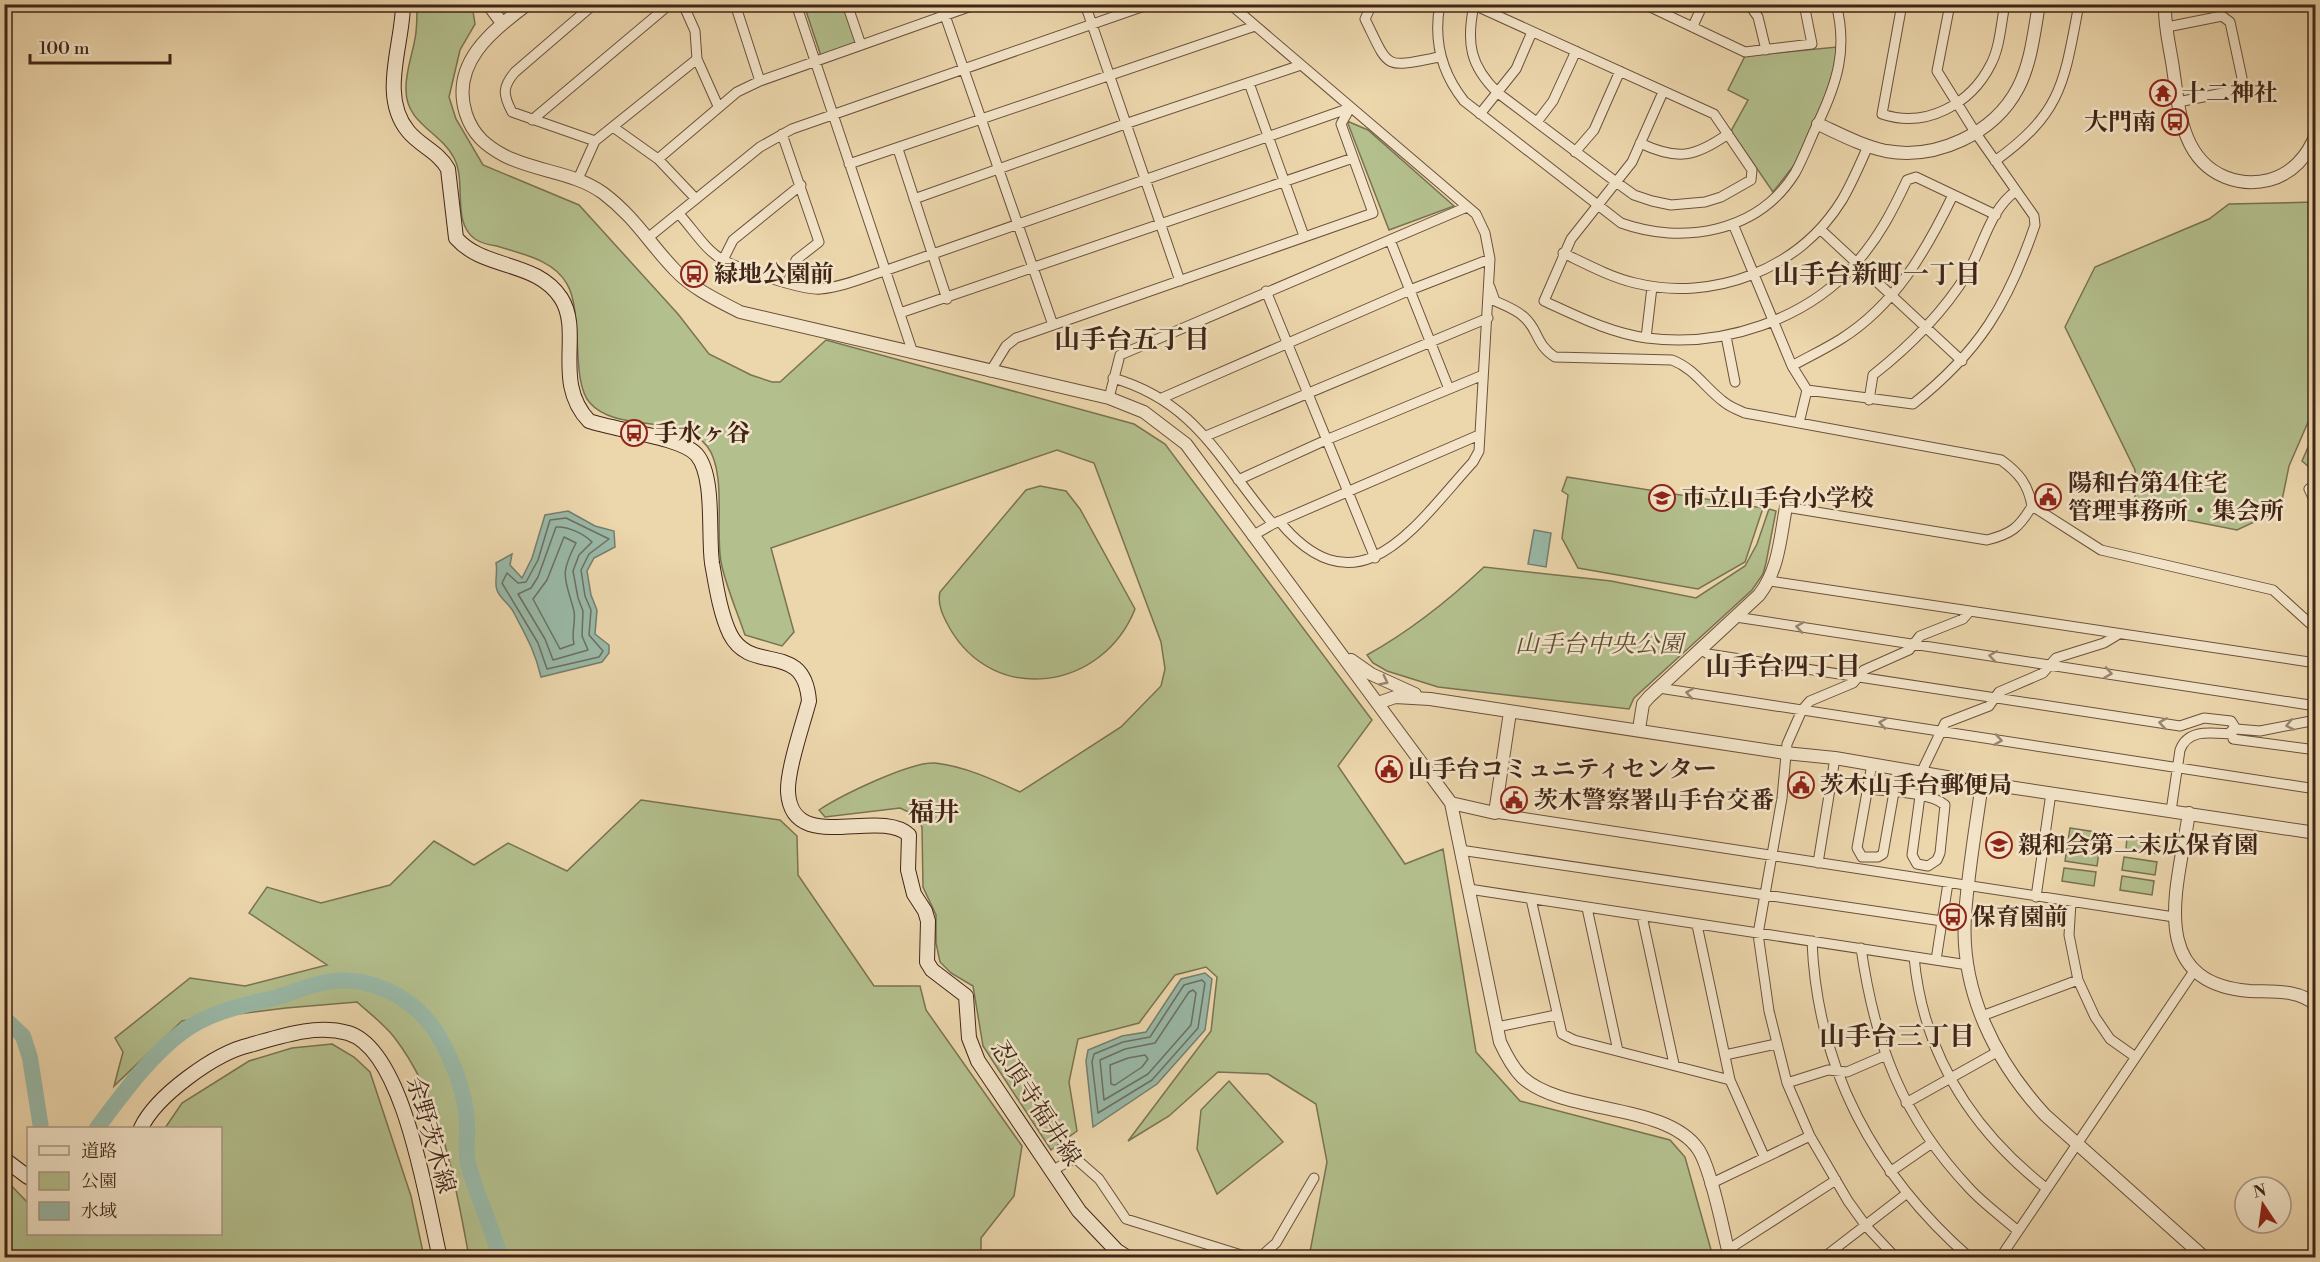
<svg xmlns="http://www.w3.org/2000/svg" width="2320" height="1262" viewBox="0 0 2320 1262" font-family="'Libre Bodoni','Noto Serif JP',serif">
<rect width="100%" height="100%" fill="#ecd6ac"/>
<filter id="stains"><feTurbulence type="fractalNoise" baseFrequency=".00333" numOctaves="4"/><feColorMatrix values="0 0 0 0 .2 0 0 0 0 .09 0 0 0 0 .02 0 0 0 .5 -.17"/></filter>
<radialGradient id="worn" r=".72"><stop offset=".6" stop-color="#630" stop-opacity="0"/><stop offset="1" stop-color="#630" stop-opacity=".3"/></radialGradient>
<path fill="#b3bf8d" stroke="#7a7252" stroke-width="1.5" d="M417 5H472L475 24 460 50 449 97 456 119 483 165 579 205 678 314 709 354 751 375 772 382H780L826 340 1134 424 1165 444 1372 720 1338 766 1405 864 1443 849 1476 1052 1520 1101 1670 1140 1685 1157 1713 1257H1309L1327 1162 1316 1104 1268 1074 1218 1072 1169 1116 1128 1141 1211 1031 1217 977 1206 967 1175 975 1139 1023 1078 1039 1069 1082 1077 1131 1051 1150 983 1046 973 986 951 973 940 962 936 943V915L923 887 922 827 913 814 900 808 825 817 819 810C840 796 911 761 935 763 964 766 994 780 1020 792L1121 727 1161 686 1165 669 1161 642 1094 463 1057 450 771 548 794 632 782 646 745 635C737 611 726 587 721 562 715 530 727 472 707 446 682 414 616 433 590 403 570 381 584 313 567 284 554 260 522 254 497 246 490 245 481 243 475 239 451 222 467 182 454 158 441 132 406 124 406 90 405 71 414 51 416 32 417 23 417 13 417 5Z
M815 5H843L857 44 821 56 805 8Z
M1837 47 1833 79 1795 164 1773 192 1731 131 1748 100 1728 90 1745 56Z
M1347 121 1368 130 1454 206 1389 230Z
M2315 202V406L2289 466 2280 510 2237 530 2135 510V470L2065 327 2095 267 2209 219 2229 204Z
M2315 431V472L2302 461Z
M1567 477 1763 508 1745 562 1698 589 1578 568 1562 538 1568 495 1562 491Z
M1040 486 1066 491 1080 509 1135 609C1103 690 994 707 949 627 943 616 937 604 940 592L1026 490Z
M1769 509 1776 511 1766 563 1763 574 1752 590 1634 698 1629 709 1438 687 1387 671 1373 663 1367 655C1410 631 1448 601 1484 567L1611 581 1696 598 1745 566 1757 544Z
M641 800 780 820 797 836 798 875 874 986H920L926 1010 1022 1146 1014 1196 981 1238V1257H469C455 1182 442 1099 394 1037 384 1024 369 1013 357 1002L286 1008 182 1021 114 1086 123 1052 115 1038 190 978 245 986 327 965 249 913 267 887 321 903 390 885 434 841 474 865 508 843 567 871Z
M2070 828 2102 833 2100 846 2068 841Z
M2127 837 2160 841 2159 854 2126 849Z
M2067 848 2099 852 2097 866 2065 861Z
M2124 857 2157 862 2155 875 2122 870Z
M2064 868 2096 872 2094 886 2062 881Z
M2122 876 2154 881 2152 895 2120 890Z
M332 1044 354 1057 370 1072 411 1196 424 1257H5V1179L28 1203V1234H220V1128H165L182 1103 249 1061 292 1048Z
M1229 1081 1283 1142 1217 1194 1197 1149 1201 1110Z"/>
<path fill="#99b9a8" stroke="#757e6e" stroke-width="1.5" d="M568 511 595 526 614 531 615 547 594 558 587 571 591 595 597 610 595 634 609 645V653L602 662 541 677C535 651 526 636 514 613 510 604 500 599 497 590 494 584 498 572 496 563L512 554 510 565 522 578 532 558 545 515Z
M1534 530 1551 533 1546 567 1528 564Z
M1205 973 1212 979 1205 1030 1157 1084 1093 1127 1086 1061 1088 1050 1122 1036 1146 1032 1181 979Z"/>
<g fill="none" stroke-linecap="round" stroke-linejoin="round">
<path stroke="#6c6f60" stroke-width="1.5" d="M566 518 609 539 589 554 581 570 585 596 591 610 589 635 603 651 599 657 547 669 538 643 502 583 507 573 518 583 526 582 538 560 550 520Z
M556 527C568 526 584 534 592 542L579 555 573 571 578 598 583 611 582 636 588 650 553 660 545 639 518 594 531 588 538 577Z
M564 537 576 543C559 576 565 577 574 611 576 622 571 632 574 644L560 649 533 599 547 580Z
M1202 980 1205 983 1198 1028 1152 1080 1098 1113 1092 1062 1094 1054 1123 1042 1150 1037 1184 985Z
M1193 990 1196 993 1191 1025 1148 1074 1104 1100 1100 1060 1125 1049 1155 1043 1189 992Z
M1145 1055 1148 1059 1142 1067 1115 1085 1111 1084 1110 1065 1128 1058Z"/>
<path stroke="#99b9a8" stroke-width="16" d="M4 1018 23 1036 30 1058 41 1128
M97 1128C122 1095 148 1058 181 1033 209 1012 241 1006 274 998 290 994 306 986 322 983 365 973 412 995 436 1032 452 1058 465 1091 467 1122 468 1135 465 1150 468 1163 476 1196 492 1225 500 1258"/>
<defs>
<path id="minor" d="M594 4 515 72C502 87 503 95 512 112L595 141
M683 4 695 31 697 59 718 106
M735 4 760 81
M796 4 913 353
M847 4 861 45
M941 4 1053 325
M1085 4 1180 281
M1230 4 1476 214 1485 233 1490 259 1479 451 1473 462C1417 523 1359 618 1279 521
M1372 4 1365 19C1390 70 1383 68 1439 57
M1440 4C1433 41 1441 72 1464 101L1621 223C1682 245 1758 233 1795 173 1804 157 1810 139 1818 123 1837 83 1848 49 1836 4
M1472 4 1474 5 1714 114 1752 170 1751 180 1721 197 1705 202 1671 205 1652 201 1634 195 1616 182 1498 93C1470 66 1466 43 1474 5
M1644 4 1745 52 1812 44 1804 4
M1749 4 1758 17 1766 50
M1902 4 1882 114C1926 129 1971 104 1991 64 2000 47 2001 23 2005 4
M1693 26 1703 4
M2167 27 2222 16 2230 22 2242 78 2238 90 2178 102
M1249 83 1304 236
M1663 92 1632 162 1571 239 1544 301C1577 316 1610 333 1647 338 1722 348 1807 320 1857 262 1879 237 1893 210 1907 180L1916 177 1996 215
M1480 114 1516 69 1532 32
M532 120 670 4
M1537 122 1553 101 1576 51
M613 127 658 159 696 199
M782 134 819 242 796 260 788 283
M1640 143C1678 161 1695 157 1728 134
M898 149 947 299
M1575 152 1594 130 1620 71
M658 159 737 92 760 81 977 4
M1995 161C2063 112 2064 82 2079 4
M849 164 1255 26
M578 179 595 141 697 59
M914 199 1125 124 1301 65
M679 214C693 229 705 250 723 260 740 269 803 291 820 289 843 287 865 277 887 270L1350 108
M1733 224 1792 366 1807 390 1913 404C1979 352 2008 304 2035 225L2034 216 1975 132 1937 71 1950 4
M1820 229 1962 361
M649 237 760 147 792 129 1150 4
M1390 240 1449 389
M1563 253C1586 264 1610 277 1635 283 1713 302 1799 270 1842 200 1852 183 1860 164 1868 146
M723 260 733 240 801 185
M1490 287 1495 301C1504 305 1517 310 1524 317 1539 330 1535 344 1555 357L1672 360C1695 369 1705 388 1724 402 1730 407 1738 410 1745 413L2001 460C2019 473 2028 484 2032 506 2019 528 2011 534 1987 540L1786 507
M1266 291 1375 558
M900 313 1353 158
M1726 336 1735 382
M1646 338 1652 287
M1792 366C1808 357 1825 349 1841 339 1895 305 1926 251 1953 195
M990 372 1006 346 1016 338 1373 213 1341 124 1350 108
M1113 378C1197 402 1221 463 1273 524
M1109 398 1120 355 1467 207
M1162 398 1410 290 1490 259
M1869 400 1873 375C1910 346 1942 314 1967 274 1983 247 1990 209 2016 191
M1799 423 1807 390
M1206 436 1488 318
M1238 480 1326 440 1483 375
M2316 484 2309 489 2316 504
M2032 506 2101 550 2273 590 2316 629
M1252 536 1273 524 1479 435
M1770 581 2316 663
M1736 617 2316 706
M1700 649 1708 654 2180 726 2204 718 2231 721 2236 729 2260 731 2316 720
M1659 688 2316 789
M2231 731 2233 739 2316 750
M1872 764 1857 848 1862 857H1878L1883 854 1894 792
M1922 771 1945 723 1989 706 1999 692 2043 673 2056 658 2104 643 2119 634
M1867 789C1887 791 1930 792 1945 805L1940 853 1937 860 1928 866 1917 864 1912 855 1920 796
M2171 811 2180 750C2188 728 2212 733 2231 734
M1495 813 2174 917
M1460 850 1942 921
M1818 863 1835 758
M1469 889 1968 965
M2036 897 2051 793
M1531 899 1562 1034 1574 1040 1730 1080 1764 1156
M2071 902 2069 935 2078 980 2095 1017 2110 1039 2134 1056
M1587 908 1618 1051
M1642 916 1674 1064
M1697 925 1730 1080
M1812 941C1817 1069 1875 1175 1970 1258
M1861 948C1875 1045 1902 1117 1970 1189 1984 1204 2002 1217 2018 1231
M1914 957C1923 1054 1971 1129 2046 1188
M1936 960 1948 883
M1982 1016 2078 980
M1497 1027 1556 1015
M1725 1055 1776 1044
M1787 1083 1828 1070 1847 1072 1884 1056
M1906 1103 1997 1052
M1053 1170 1075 1158 1099 1179 1126 1219 1251 1258
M1890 1172 1932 1143
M1710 1184 1810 1136
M1729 1249 1836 1180
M1259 1258 1276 1243 1314 1178
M1823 1258 1906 1194
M1896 1258 1866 1226 1848 1201 1810 1136 1787 1083 1769 1011 1758 934 1782 798 1787 744 1802 710 1810 701 1853 683 1864 670 1909 650 1920 636 1963 619 1970 611
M2000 1258 2194 971"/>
<path id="tertiary" d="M488 4 502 23
M528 4C491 31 450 64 466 114 473 135 486 146 505 156 537 172 574 172 603 193 635 217 649 243 675 270 693 289 717 300 740 312L1109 398 1144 412 1186 444 1451 803 1500 1042C1506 1055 1512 1067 1522 1077 1563 1115 1665 1102 1698 1149 1710 1166 1722 1224 1727 1246L1733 1258
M2165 4C2164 26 2170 47 2173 68 2179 109 2181 159 2225 177 2240 183 2253 184 2269 180 2292 174 2308 156 2316 134
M1818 124C1840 134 1862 146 1886 151 1936 160 1994 134 2018 88 2031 63 2034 33 2039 4
M1351 660 1371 674 1415 694
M1378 703 1395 697 1430 699 1785 753 1835 758 1982 783 2316 833
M1639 729 1643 704 1649 697 1759 595C1779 569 1780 539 1786 507
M1982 783C1976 827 1968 871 1965 916 1960 991 1995 1061 2045 1115L2205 1258
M1451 803 1495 813 1510 712
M2189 813C2178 886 2144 983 2250 991 2274 992 2298 989 2316 1005"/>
<path id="secondary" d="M403 4C403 44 379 96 408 131 420 146 439 152 448 169L456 238C484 270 536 260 561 298 583 332 552 382 589 421 614 430 682 437 697 455 715 477 708 534 712 563 716 585 720 613 730 634 751 676 804 639 809 701 803 724 787 770 788 792 792 856 879 807 909 835L908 870 914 894 925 911 928 921 927 962 932 970 966 996 969 1038 978 1061 1079 1211 1117 1251 1128 1258
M141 1128C156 1096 215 1053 250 1045 282 1036 315 1024 348 1033 405 1050 427 1205 440 1258
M4 1159 28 1177"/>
</defs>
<use href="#minor" stroke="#6b513c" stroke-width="11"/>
<use href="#tertiary" stroke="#6b513c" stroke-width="14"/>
<use href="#secondary" stroke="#402517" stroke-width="16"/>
<use href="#minor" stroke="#f3e4c9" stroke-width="9"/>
<use href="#tertiary" stroke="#f3e4c9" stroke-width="12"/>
<use href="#secondary" stroke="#f3e4c9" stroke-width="14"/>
</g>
<defs><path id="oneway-chevron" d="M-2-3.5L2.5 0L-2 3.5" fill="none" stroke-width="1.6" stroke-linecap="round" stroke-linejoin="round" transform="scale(1.5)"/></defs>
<g stroke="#9a8470">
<use href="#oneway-chevron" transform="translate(1800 627) rotate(-171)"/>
<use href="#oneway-chevron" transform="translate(1993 656) rotate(-172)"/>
<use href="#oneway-chevron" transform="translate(2108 673) rotate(9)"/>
<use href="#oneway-chevron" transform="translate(1384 681) rotate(27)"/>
<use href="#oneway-chevron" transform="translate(1690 693) rotate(-171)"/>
<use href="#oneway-chevron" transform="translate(1883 723) rotate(-171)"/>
<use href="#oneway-chevron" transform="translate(2163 723) rotate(-171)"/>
<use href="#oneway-chevron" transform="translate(2290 725) rotate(169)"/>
<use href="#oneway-chevron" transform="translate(1998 740) rotate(9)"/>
</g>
<defs>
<symbol id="temple-ring" viewBox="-11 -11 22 22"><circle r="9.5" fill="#f3e4c9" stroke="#8f2418" stroke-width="1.5"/><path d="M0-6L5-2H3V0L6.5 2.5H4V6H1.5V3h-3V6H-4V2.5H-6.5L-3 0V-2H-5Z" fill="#8f2418"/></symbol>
<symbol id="bus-ring" viewBox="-11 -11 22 22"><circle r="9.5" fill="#f3e4c9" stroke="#8f2418" stroke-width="1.5"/><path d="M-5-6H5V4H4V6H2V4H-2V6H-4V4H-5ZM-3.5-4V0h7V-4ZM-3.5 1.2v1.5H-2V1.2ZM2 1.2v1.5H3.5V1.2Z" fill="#8f2418"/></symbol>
<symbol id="civic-ring" viewBox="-11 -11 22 22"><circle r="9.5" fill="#f3e4c9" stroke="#8f2418" stroke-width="1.5"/><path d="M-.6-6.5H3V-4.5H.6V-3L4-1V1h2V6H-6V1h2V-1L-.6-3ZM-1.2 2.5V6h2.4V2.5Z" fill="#8f2418"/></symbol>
<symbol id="school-ring" viewBox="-11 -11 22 22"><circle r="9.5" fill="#f3e4c9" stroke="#8f2418" stroke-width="1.5"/><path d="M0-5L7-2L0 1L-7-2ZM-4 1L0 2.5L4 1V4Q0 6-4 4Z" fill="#8f2418"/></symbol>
</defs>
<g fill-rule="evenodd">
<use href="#temple-ring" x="2148" y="78" width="30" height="30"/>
<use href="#bus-ring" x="2160" y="107" width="30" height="30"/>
<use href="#bus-ring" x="679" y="259" width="30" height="30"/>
<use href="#bus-ring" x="619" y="418" width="30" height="30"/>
<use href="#civic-ring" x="2033" y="482" width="30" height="30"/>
<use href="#school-ring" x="1647" y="483" width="30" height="30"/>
<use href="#civic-ring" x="1374" y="754" width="30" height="30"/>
<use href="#civic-ring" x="1786" y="770" width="30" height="30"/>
<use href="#civic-ring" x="1499" y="785" width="30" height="30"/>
<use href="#school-ring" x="1984" y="830" width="30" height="30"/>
<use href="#bus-ring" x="1938" y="902" width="30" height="30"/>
</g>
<g text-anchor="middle" stroke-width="5" stroke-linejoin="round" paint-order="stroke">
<g font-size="24" font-weight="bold" fill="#402517" stroke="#f3e4c9" text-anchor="start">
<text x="2182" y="101">十二神社</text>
<text x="2156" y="130" text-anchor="end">大門南</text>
<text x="714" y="282">緑地公園前</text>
<text x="654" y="441">手水ヶ谷</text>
<text x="2068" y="491">陽和台第4住宅<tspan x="2068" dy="28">管理事務所・集会所</tspan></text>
<text x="1682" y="506">市立山手台小学校</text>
<text x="1408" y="777">山手台コミュニティセンター</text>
<text x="1820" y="793">茨木山手台郵便局</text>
<text x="1534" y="808">茨木警察署山手台交番</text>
<text x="2018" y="853">親和会第二末広保育園</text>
<text x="1972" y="925">保育園前</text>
</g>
<g font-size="24" font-style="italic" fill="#5d4c34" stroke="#f3e4c9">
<text x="1599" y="652">山手台中央公園</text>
</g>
<g font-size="24" fill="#402517" stroke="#f3e4c9">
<text transform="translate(1036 1103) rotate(57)" y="8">忍頂寺福井線</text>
<text transform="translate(431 1135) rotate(74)" y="8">余野茨木線</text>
</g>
<g font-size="26" font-weight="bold" fill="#402517" stroke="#f3e4c9">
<text x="1877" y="283">山手台新町一丁目</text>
<text x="1132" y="348">山手台五丁目</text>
<text x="1783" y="675">山手台四丁目</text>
<text x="934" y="821">福井</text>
<text x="1897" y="1045">山手台三丁目</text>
</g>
</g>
<rect width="2320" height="1262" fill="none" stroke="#ecd6ac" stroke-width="24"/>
<rect x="6" y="6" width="2308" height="1250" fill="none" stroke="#402517" stroke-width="3"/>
<rect x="12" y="12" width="2296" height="1238" fill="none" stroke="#402517" stroke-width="1.5"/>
<rect x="27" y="1127" width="195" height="108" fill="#f3e4c9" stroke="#ab9882" stroke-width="1.5"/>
<rect x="39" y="1146" width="30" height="9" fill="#f3e4c9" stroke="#ab9882" stroke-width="1.5"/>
<text x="81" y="1157" font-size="18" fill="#402517">道路</text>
<rect x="39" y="1172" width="30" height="18" fill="#b3bf8d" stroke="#ab9882" stroke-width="1.5"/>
<text x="81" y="1187" font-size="18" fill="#402517">公園</text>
<rect x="39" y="1202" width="30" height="18" fill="#99b9a8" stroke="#ab9882" stroke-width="1.5"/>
<text x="81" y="1217" font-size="18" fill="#402517">水域</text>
<g transform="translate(2263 1205) rotate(347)"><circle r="28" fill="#f3e4c9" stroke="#ab9882" stroke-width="1.5"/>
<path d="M0-4.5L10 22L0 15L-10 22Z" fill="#8f2418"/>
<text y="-9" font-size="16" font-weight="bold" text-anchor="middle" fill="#402517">N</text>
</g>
<path d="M30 54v9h140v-9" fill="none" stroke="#402517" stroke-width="3"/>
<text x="39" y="54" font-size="18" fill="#402517" stroke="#f3e4c9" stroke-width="4.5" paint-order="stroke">100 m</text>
<rect width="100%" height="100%" filter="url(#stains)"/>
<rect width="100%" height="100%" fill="url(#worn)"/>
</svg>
